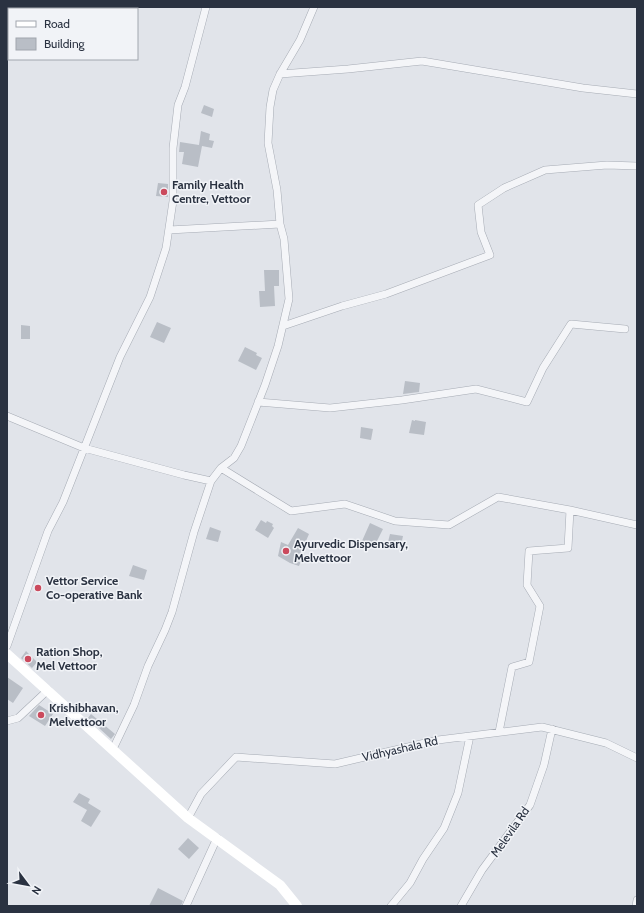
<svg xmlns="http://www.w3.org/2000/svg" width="644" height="913" viewBox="0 0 644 913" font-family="Cabin,sans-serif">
<rect width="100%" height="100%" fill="#e1e4ea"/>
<path fill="#b9bec6" d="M204 105 214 109 212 117 201 113Z
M201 131 210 134 209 140 214 141 212 148 202 146 198 167 182 164 184 152H179L180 142 199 145Z
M158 183 168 184V197L156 196Z
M264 270H279V286H274L275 306 260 307 259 291H265Z
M157 322 171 328 164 343 150 337Z
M21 325 30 326V339H21Z
M245 347 257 353 256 355 262 358 256 370 238 361Z
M405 381 420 383 419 392 403 394Z
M412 420 415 421V420L426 422 424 435 409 433Z
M361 427 373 429 371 440 360 438Z
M261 520 266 523 267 521 273 524 272 526 274 528 268 538 255 530Z
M370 523 383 529 374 547 362 541Z
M210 527 221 531 218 542 206 539Z
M298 528 309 534 299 557 302 558 299 566 290 563 278 556 281 542 288 545Z
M390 534 403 536 401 545 388 542Z
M133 565 147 570 144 580 129 576Z
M26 651 37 662 32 668 21 658Z
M7 677 23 688 13 703 7 699Z
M39 705 53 714 45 726 29 716Z
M91 714 115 734 111 739 88 718Z
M79 793 90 799 88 803 101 811 91 827 81 821 87 810 73 802Z
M188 838 199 848 189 859 178 849Z
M158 888 183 901 181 906H149Z"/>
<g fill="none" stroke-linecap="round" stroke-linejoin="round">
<defs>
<path id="street" d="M280 74 348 69 422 61 583 88 637 94
M169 230 280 224
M283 326 342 306 386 294 490 255 481 232 478 205 504 188 545 170 607 165 637 166
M258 402 330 408 402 400 476 389 527 402 543 368 571 324 625 329
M7 416 84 448 184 475 211 481
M221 468 291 511 345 504 395 521 449 525 498 497 570 510 637 525
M7 646 48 531 63 502 120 357 150 297 166 248 173 201V148L178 105 185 87 206 7
M7 721 18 718 48 690
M499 732 512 667 529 662 540 606 527 585 529 551 568 548 570 510
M113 749 134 705 148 666 165 630 172 612 194 532 211 481 221 468 234 458 241 446 265 385 278 346 289 299 284 239 280 224 277 190 268 143 270 107 273 90 280 74 300 40 314 7
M188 818 201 794 236 757 335 764 438 740 542 727 606 743 637 758
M186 906 217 838
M391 906 410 883 423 859 444 828 458 793 470 736
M461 906 482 870 530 805 544 765 552 729
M636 906 637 900"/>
</defs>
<use href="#street" stroke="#a6abb4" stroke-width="8"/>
<use href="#street" stroke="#f4f5f8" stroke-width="7"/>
<path stroke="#fff" stroke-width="10" d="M7 654 188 818 280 885 297 906"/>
</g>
<g fill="#cb4a5d" stroke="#f1f3f7" stroke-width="1.5">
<circle cx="164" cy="192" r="4"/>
<circle cx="286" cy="551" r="4"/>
<circle cx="38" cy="588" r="4"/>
<circle cx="28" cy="659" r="4"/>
<circle cx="41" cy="715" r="4"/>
</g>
<g text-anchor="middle" stroke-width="3" stroke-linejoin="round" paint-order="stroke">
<g font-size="12" font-weight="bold" fill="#2a3241" stroke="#f1f3f7" text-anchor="start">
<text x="172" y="189">Family Health<tspan x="172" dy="14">Centre, Vettoor</tspan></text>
<text x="294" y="548">Ayurvedic Dispensary,<tspan x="294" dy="14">Melvettoor</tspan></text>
<text x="46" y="585">Vettor Service<tspan x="46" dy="14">Co-operative Bank</tspan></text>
<text x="36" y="656">Ration Shop,<tspan x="36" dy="14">Mel Vettoor</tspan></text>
<text x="49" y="712">Krishibhavan,<tspan x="49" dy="14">Melvettoor</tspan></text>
</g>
<g font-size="12" fill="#2a3241" stroke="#f1f3f7">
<text transform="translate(400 749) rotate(-13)" y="4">Vidhyashala Rd</text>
<text transform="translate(510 832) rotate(-55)" y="4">Melevila Rd</text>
</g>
</g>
<rect width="644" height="913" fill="none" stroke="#2a3241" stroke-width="16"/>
<rect x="8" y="8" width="130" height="52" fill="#f1f3f7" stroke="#a1a6ae"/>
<rect x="16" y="21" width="20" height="6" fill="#ffffff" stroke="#a1a6ae"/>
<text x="44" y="28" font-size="12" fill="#2a3241">Road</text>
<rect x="16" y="38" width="20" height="12" fill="#b9bec6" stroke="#a1a6ae"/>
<text x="44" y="48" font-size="12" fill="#2a3241">Building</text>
<g transform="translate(28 885) rotate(122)" stroke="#f1f3f7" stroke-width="3" paint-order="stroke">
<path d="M0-3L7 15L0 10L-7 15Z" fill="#2a3241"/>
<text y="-6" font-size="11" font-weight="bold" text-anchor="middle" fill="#2a3241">N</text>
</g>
</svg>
